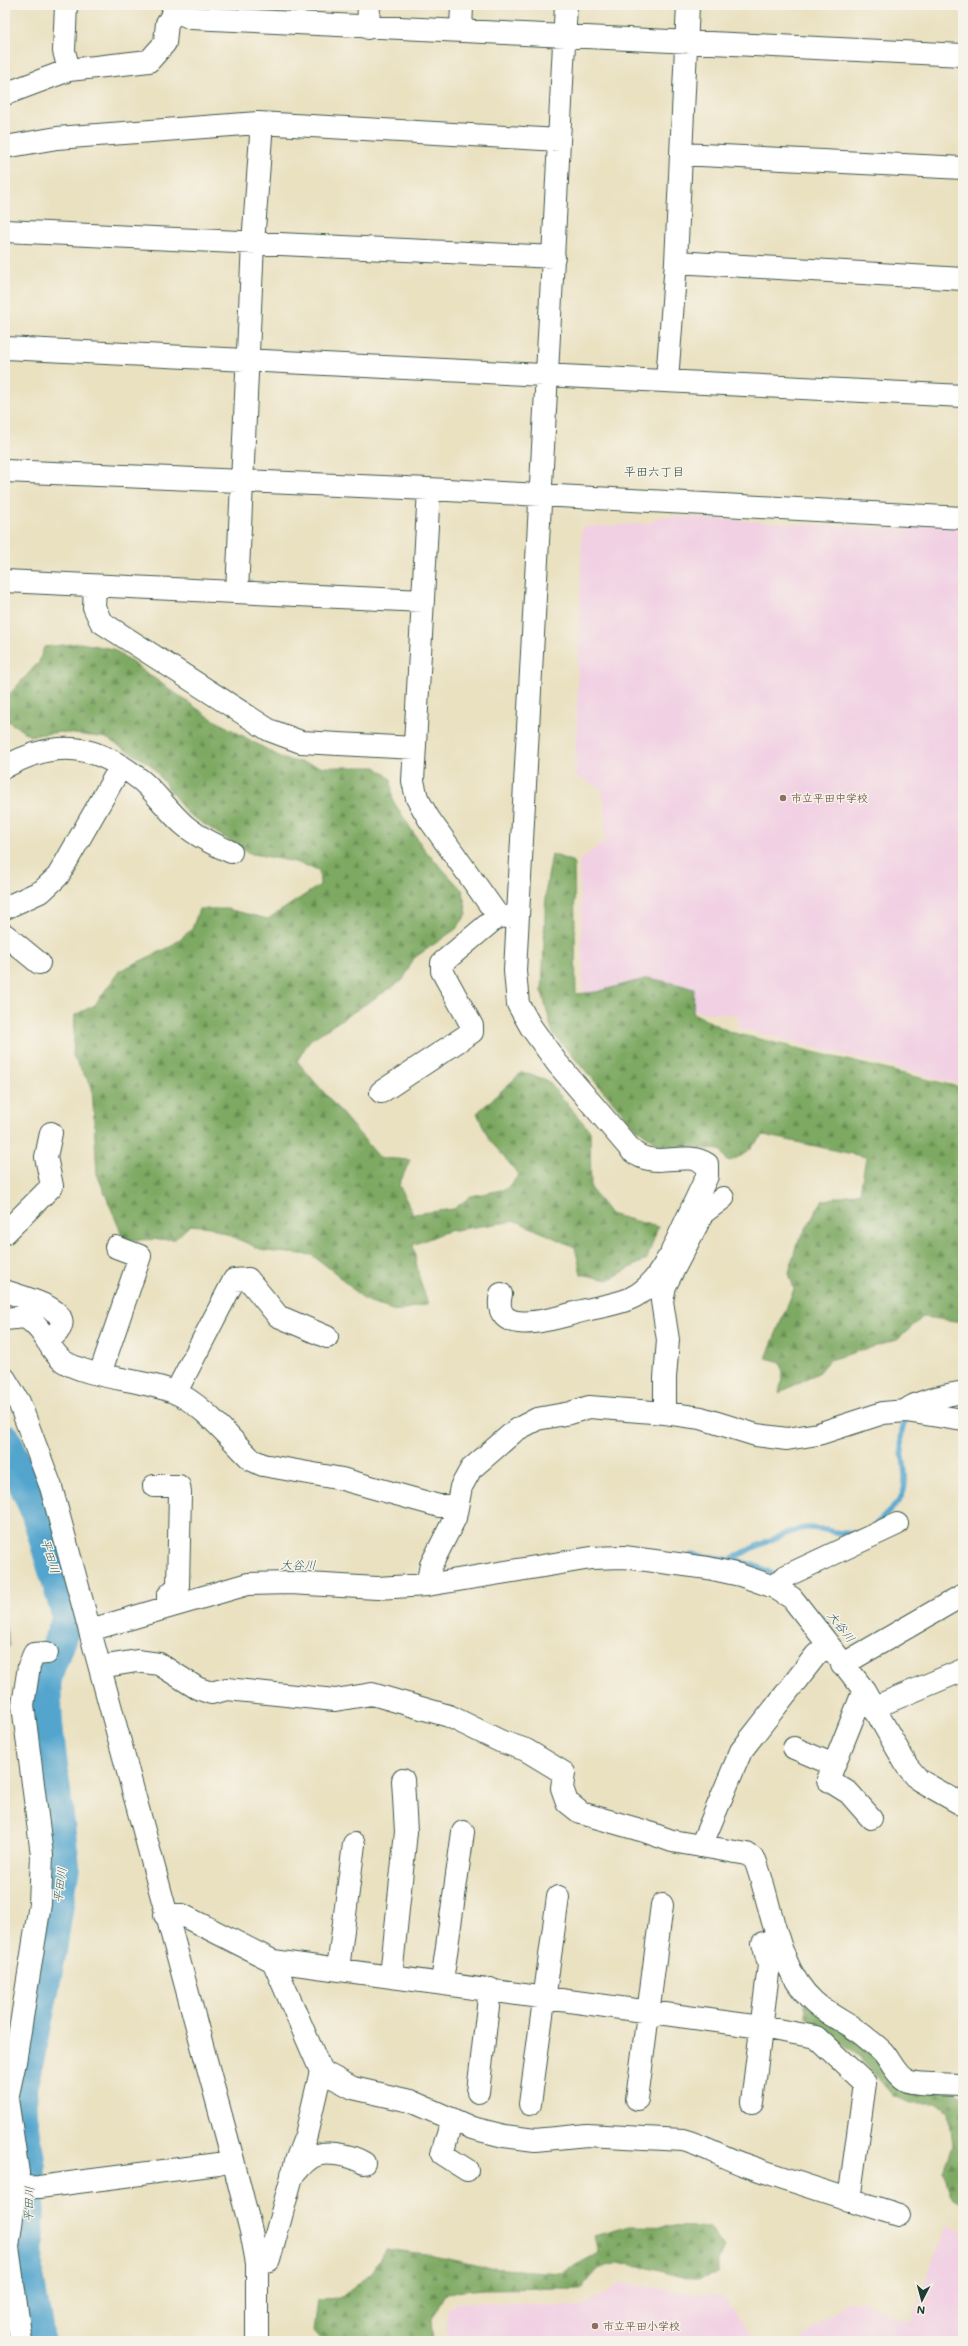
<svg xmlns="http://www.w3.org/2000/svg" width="968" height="2346" viewBox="0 0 968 2346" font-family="Mali,'Klee One',sans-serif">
<defs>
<pattern id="forest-firs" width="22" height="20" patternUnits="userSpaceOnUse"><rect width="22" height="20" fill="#7da962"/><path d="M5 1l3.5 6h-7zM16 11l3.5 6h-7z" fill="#668b52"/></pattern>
</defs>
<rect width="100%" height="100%" fill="#f7f3e8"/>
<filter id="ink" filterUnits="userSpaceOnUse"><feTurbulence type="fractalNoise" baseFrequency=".025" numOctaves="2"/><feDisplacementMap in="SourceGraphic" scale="8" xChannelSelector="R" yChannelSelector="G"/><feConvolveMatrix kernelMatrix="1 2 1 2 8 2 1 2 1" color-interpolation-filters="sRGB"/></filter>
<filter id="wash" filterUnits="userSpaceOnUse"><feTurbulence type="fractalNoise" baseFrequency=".012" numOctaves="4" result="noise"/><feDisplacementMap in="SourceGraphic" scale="16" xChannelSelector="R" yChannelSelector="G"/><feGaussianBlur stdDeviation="0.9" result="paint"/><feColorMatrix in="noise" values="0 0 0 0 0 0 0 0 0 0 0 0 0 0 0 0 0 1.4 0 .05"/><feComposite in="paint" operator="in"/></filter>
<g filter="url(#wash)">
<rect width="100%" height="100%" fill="#eae1c1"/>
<path fill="#f1d0e3" d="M662 516 908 530 910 522 963 526V1085L739 1028 738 1015 584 1001 579 861 605 841V808L601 788 575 776 582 527 649 523Z
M947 2224 963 2231V2341H799L848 2302 864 2301 889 2315 910 2323Z
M622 2283 723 2297 755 2341H447V2311L456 2302 584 2306Z"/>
<path fill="url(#forest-firs)" stroke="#4e734b" d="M81 643 113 649 209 717 284 759 325 767H376L391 779 393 801 424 849 463 891 467 914 456 929 414 958 403 980 310 1040 297 1061 380 1158 410 1160 399 1185 413 1214 454 1209 471 1196 506 1189 519 1175 489 1139 477 1113 522 1072 547 1080 590 1131 591 1189 610 1214 658 1227 647 1259 608 1280 581 1274 575 1247 516 1221 448 1231 413 1245 419 1277 428 1304 395 1311 363 1299 338 1275 312 1255 265 1251 210 1227 190 1225 175 1239 124 1240 97 1174 92 1087 73 1057 75 1015 95 1005 119 971 170 947 192 929 199 909H227L268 919 320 885 319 870 295 862 248 853 187 813 151 765 106 738 59 732 30 736 5 719V699L39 662 44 647Z
M552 854 574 862 576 994 596 992 648 978 677 984 694 989 693 1013 730 1032 963 1088V1322L923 1317 897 1340 829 1360 818 1373 779 1393 783 1373 781 1362 766 1358 794 1289 789 1273 796 1246 822 1201 860 1192 866 1157 764 1135 745 1154 728 1162 721 1150 659 1145 636 1128 553 1034 542 992 546 888Z
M5 1626 10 1645 5 1651Z
M805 2005 838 2024 882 2064 956 2092 963 2097V2203L951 2196 943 2171 952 2145 948 2113 936 2103H911L893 2096 861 2058 806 2017Z
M629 2226 708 2227 725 2248 718 2259V2274C711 2275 701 2280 694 2279 661 2275 601 2243 583 2288L483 2289 446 2293 431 2320 433 2341H323L314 2331 318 2300 339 2299 371 2274 386 2249 425 2254 489 2268 561 2273 598 2253 594 2236Z"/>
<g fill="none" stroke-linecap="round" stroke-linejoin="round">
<path stroke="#52a5ce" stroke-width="5.5" d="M876 1524C886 1514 900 1504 904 1490 910 1466 892 1440 908 1417
M691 1555C719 1558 754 1560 778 1578
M732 1559C745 1551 792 1529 807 1528 824 1527 838 1536 856 1533
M820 1616 834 1634"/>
<path stroke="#52a5ce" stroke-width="32" d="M5 1439 36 1511 68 1617 45 1679 47 1725 64 1866 50 1955 33 2040 21 2087 22 2115 30 2167 27 2270 38 2333V2341"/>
</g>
</g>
<g filter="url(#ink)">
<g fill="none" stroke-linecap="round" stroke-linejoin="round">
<defs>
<path id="minor" d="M66 5 64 51 69 70
M172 5 176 11 191 18 963 55
M566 5C549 327 534 649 515 971L518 1004 531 1027 557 1063 632 1151C656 1171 683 1149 707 1164V1176L672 1251
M368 28 369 5
M461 31 462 5
M5 94 69 70 149 61 165 43 167 23 176 11
M5 147 57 138 258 123 559 140
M681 154 963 168
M5 231 554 257
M676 262 963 279
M5 348 963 396
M667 380 676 262 688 5
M5 471 429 489 963 518
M429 489 413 781 417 798 429 819 498 916
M5 581 423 601
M95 586 94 607 101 622 269 730 301 742 415 748
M237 592 253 243 261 136 258 123
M5 767C57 738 96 744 142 781 157 794 169 812 184 825 198 837 215 845 231 852
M5 908 42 891 58 876 121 766
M5 935 39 963
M381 1092 472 1032V1026L442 971V963L498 916 513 917
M5 1233 52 1186 46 1157 51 1133
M5 1291C26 1299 90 1312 47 1341
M501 1294C490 1341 559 1317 582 1311 597 1307 615 1305 629 1299 646 1292 659 1275 667 1260
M5 1319 25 1317C29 1320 34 1323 37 1327 47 1337 51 1352 63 1361 89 1378 142 1379 174 1392 202 1403 230 1439 252 1460L263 1465 342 1479 439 1506H457
M100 1374 140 1256 116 1247
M5 1379 19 1402 51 1487 233 2160 251 2231 257 2263V2341
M176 1392 234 1280 248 1279 278 1316 327 1337
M908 1409C913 1403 956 1392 963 1393
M665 1413V1378L668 1340 662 1301 665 1286 703 1213 723 1198
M154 1486H179L180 1493 178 1586 168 1596V1607
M427 1585 431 1565 455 1518 461 1487 471 1469 516 1430 537 1419 570 1413 589 1407 665 1413 701 1418 756 1435 787 1439 818 1434 883 1413 906 1411 963 1420
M774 1587 786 1576 897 1524
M90 1630 248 1584 290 1583 377 1588 427 1585 591 1558 624 1557 708 1568 740 1575 774 1587 792 1598 864 1690 907 1766 919 1780 963 1805
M842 1665 963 1595
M100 1667 137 1661 159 1664 197 1688 211 1693 227 1689 335 1700 372 1694 449 1716 500 1741 526 1750 564 1773 562 1788 567 1802 581 1813 644 1831 672 1841 747 1854 755 1860C772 1904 776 1968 814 2002 829 2016 848 2023 864 2036 870 2041 877 2046 883 2052 891 2061 896 2076 908 2081 917 2085 952 2084 963 2085
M864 1690 828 1780 849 1793 871 1818
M875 1707 963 1670
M794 1748 834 1765
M701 1846 741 1751 816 1655 828 1644
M165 1915H182L273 1961 761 2027 816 2037 865 2083 849 2200
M273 1961 321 2071 353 2088 410 2101 472 2128 504 2136 535 2140 587 2135 683 2140C705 2146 724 2158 745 2165 796 2183 848 2199 899 2215
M338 1969 354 1844
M391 1976 406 1832 403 1780
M442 1982 463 1832
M478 2092 490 1989
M637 2099 662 1905
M752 2102 769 1965 763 1943
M530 2104 558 1897
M452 2119 442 2154 467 2170
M292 2174 295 2173C299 2169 303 2163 308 2160 321 2148 350 2155 364 2163
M5 2188 39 2187 218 2164 233 2160
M257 2263 269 2260 297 2158 306 2135 321 2071
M21 2341 8 2247 18 2173 7 2099 15 2062 40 1904 42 1855 23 1705 29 1666 34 1654 47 1653"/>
</defs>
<use href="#minor" stroke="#3d5649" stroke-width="24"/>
<use href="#minor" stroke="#fff" stroke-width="22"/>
</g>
</g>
<g fill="#8d6e63" stroke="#f7f3e8" stroke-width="1.5">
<circle cx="783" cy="798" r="4"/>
<circle cx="595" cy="2326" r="4"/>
</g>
<g text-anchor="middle" stroke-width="3" stroke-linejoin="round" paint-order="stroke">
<g font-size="11" font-weight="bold" fill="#785e54" stroke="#f7f3e8" text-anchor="start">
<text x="791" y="802">市立平田中学校</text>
<text x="603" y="2330">市立平田小学校</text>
</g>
<g font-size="12" fill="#1f3d34" stroke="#f7f3e8">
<text x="654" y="476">平田六丁目</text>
</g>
<g font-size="12" font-style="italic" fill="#2e5c62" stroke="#f7f3e8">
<text transform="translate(50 1556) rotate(73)" y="4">平田川</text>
<text transform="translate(298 1565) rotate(1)" y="4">大谷川</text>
<text transform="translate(841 1627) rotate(52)" y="4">大谷川</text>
<text transform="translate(60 1885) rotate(-83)" y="4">平田川</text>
<text transform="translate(29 2204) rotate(-88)" y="4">平田川</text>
</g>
</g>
<rect width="968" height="2346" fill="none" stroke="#f7f3e8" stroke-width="20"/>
<g transform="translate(922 2300) rotate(186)" stroke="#f7f3e8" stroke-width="3" paint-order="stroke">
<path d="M0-3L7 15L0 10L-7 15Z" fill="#1f3d34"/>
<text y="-6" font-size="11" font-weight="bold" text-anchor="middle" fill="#1f3d34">N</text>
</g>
</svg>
